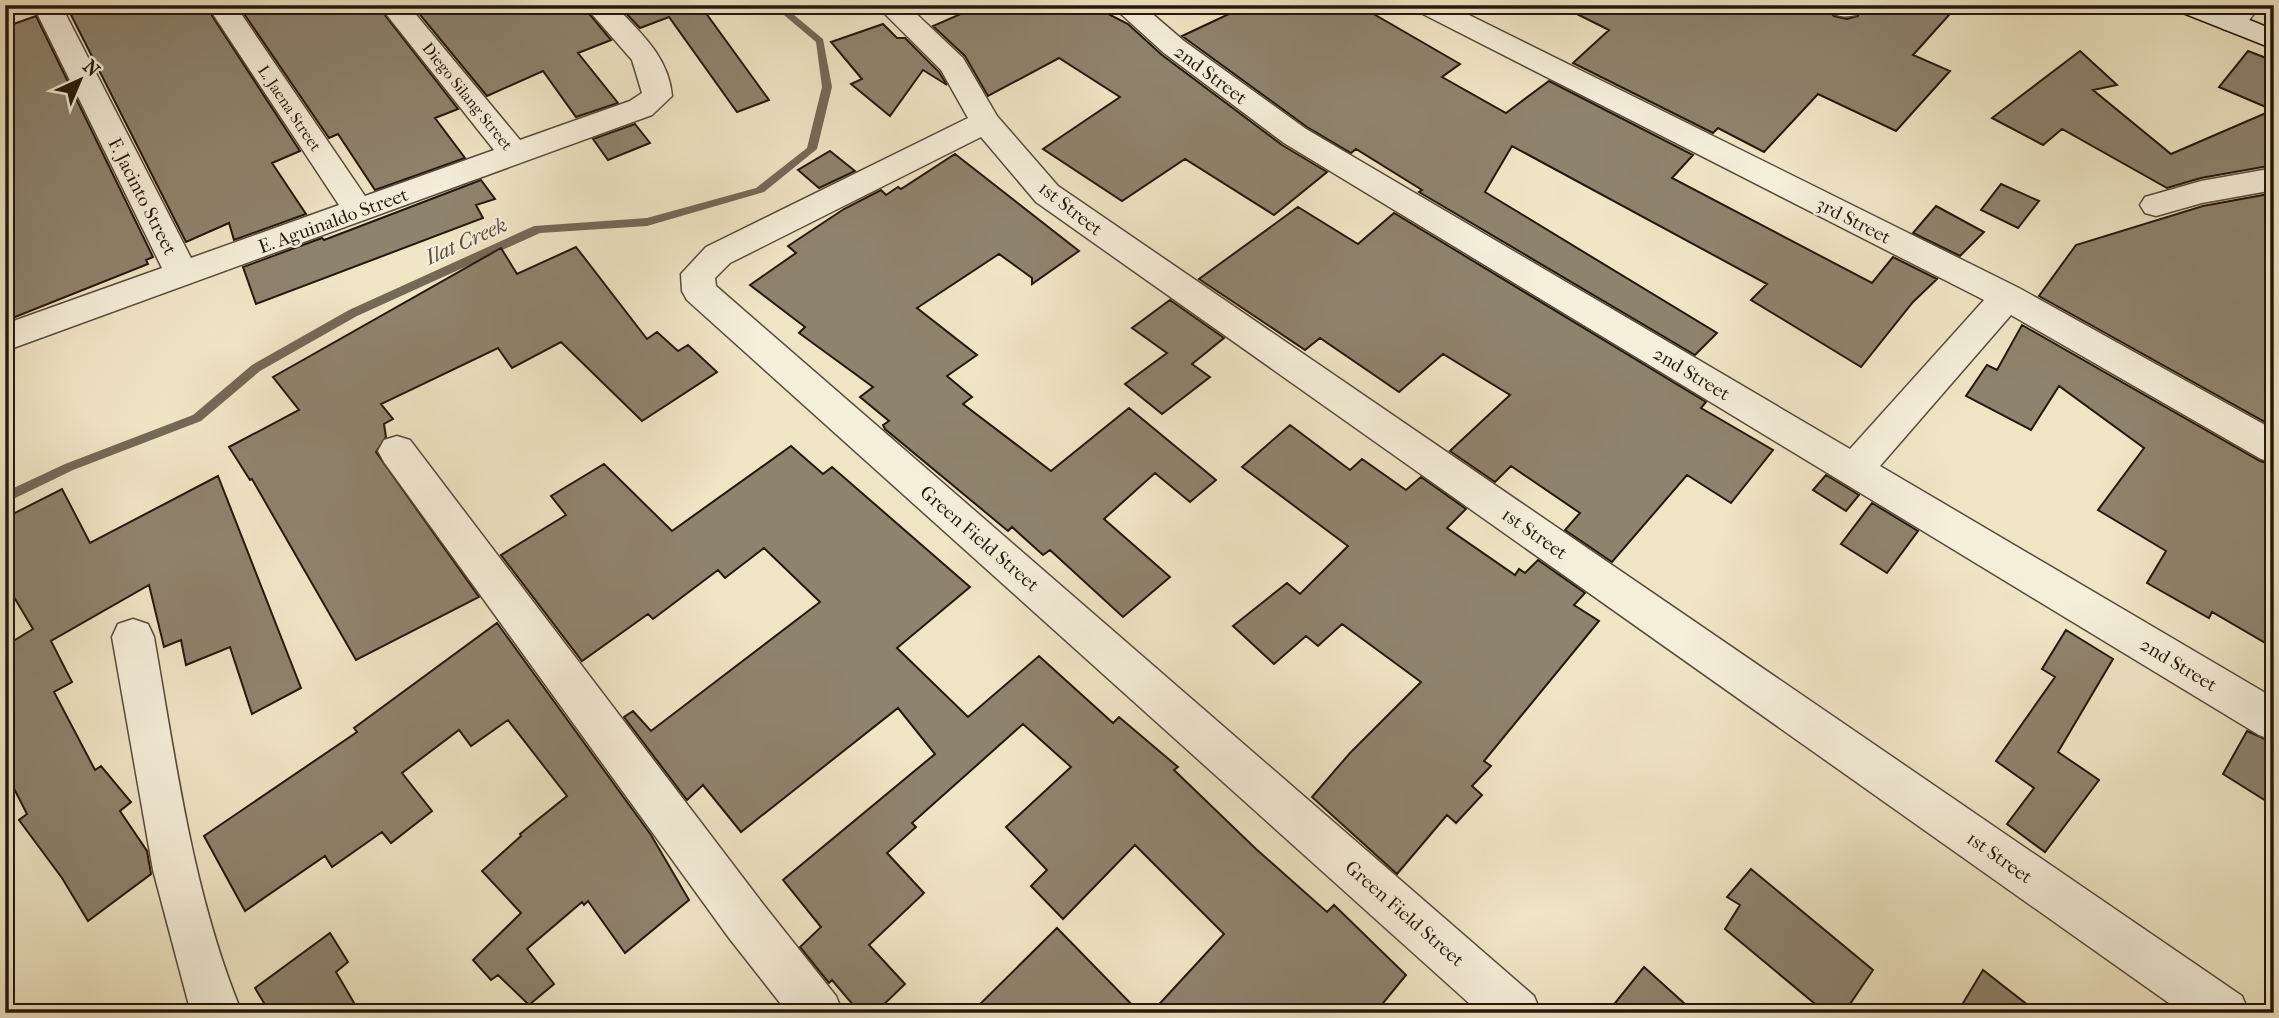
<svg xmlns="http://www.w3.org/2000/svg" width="2279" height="1018" viewBox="0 0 2279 1018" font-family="'IM FELL French Canon',serif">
<rect width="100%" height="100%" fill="#efe5c5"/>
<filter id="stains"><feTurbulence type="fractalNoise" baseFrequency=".00286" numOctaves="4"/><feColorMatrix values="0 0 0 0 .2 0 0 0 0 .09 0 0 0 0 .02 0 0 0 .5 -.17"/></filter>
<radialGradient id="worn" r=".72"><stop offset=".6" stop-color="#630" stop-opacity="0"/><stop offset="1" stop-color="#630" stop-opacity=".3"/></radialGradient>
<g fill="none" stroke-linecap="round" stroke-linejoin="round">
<path fill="#746956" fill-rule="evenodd" d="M772 5H782L823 39 832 87 817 149 764 192 647 226 540 233 357 316 260 371 201 421 73 470 5 503V492L65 464 193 415 252 365 349 310 534 226 647 218 756 188 807 148 822 87 816 42Z"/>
</g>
<path fill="#8e836d" stroke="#24180d" stroke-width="2" d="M66 5H205L300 151 272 163 306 214 234 240 229 223 186 242Z
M238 5H377L458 109 435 118 465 158 375 190 338 134 329 138Z
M412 5H582L611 40 578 53 618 103 576 117 543 71 487 96Z
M618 5H700L769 100 737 112 669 17 640 28Z
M981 5H1091L1128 24 1162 55 1282 145 1327 172 1274 215 1185 159 1122 201 1043 149 1120 97 1059 58 988 96 965 56 933 26Z
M1248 5H1358L1460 64 1442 77 1506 113 1549 81 1693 155 1672 178 1872 283 1893 257 1937 279 1913 302 1861 367 1751 300 1767 284 1512 146 1485 192 1717 333 1695 355 1419 192 1422 190 1356 149 1351 153 1307 127 1182 36Z
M1559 5H1823L1834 16 1847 19 1858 16 1861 5H1958L1913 55 1950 71 1896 131 1818 94 1764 152 1718 128 1713 133 1573 63 1609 30Z
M36 16 153 257 146 260 148 264 5 321V27Z
M883 24 897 38H905L939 72 947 85 923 70 890 116 851 84 862 79 831 42Z
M2080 51 2117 85 2093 90 2171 154 2273 110 2219 87 2248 51 2274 61V165L2201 178 2167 188 2062 129 2043 145 1992 118Z
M635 124 650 143 608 160 593 139Z
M830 151 855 171 819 188 798 170Z
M955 154 1079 251 1032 284V278L999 254 917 308 977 355 947 376 972 397 963 404 1051 471 1129 408 1216 480 1190 502 1155 473 1104 519 1170 577 1123 617 1050 550 1043 555 1012 527 1008 531 885 429 883 425 889 421 860 397 873 387 799 333 805 327 750 285 796 253 788 246 844 209 881 190 886 195 898 187 901 189Z
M481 180 495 199 476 205 483 218 256 304 243 267 322 238 324 240Z
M2001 184 2039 201 2018 228 1981 210Z
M2274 193V427L2039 296 2076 245 2203 206Z
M1936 206 1984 232 1960 256 1913 233Z
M1298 207 1358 244 1394 213 1706 402 1701 408 1773 450 1731 503 1687 475 1612 562 1565 530 1580 513 1511 466 1495 482 1450 451 1510 395 1443 354 1399 392 1320 338 1305 350 1199 279Z
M576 247 647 339 657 332 678 351 688 345 717 372 642 421 561 342 512 368 498 348 381 404 393 419 384 424 386 437 376 452 479 597 356 660 252 479 250 480 229 447 299 410 273 377 501 248 517 274Z
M1170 300 1224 338 1192 364 1210 377 1162 414 1125 384 1167 353 1132 328Z
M2022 325 2260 461 2274 465V648L2212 612 2209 618 2147 583 2166 551 2098 510 2144 448 2059 386 2031 430 1966 396 1987 365 1997 370Z
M1290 425 1350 470 1362 459 1406 490 1421 477 1466 509 1447 528 1515 575 1519 569 1525 573 1538 560 1585 593 1574 605 1599 621 1484 761 1491 766 1472 786 1482 795 1456 823 1447 815 1397 874 1312 797 1350 753 1421 682 1342 624 1318 646 1306 636 1274 664 1233 626 1287 583 1300 594 1348 546 1242 467Z
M791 446 823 474 832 467 970 587 897 648 968 717 1039 656 1113 723 1119 717 1178 767 1174 770 1256 849 1327 912 1334 905 1406 975 1375 1013H1151L1224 934 1135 845 1063 919 1031 886 1047 870 1006 827 1071 767 1023 724 912 823 916 827 887 853 924 893 869 945 905 984 875 1013H860L832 980 829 983 800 947 821 927 783 880 935 754 898 708 741 832 703 785 687 800 624 717 633 711 651 731 820 602 764 548 725 578 718 570 653 619 648 614 582 661 501 555 566 515 551 496 604 464 672 531Z
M1826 475 1859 495 1846 511 1813 490Z
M218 476 301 688 252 714 230 647 186 665 181 640 164 647 149 585 51 641 72 682 54 692 95 770 101 766 131 802 120 811 147 851 151 874 88 921 62 878 19 820 27 814 5 771V646L33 629 5 582V518L62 489 90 543Z
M1872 503 1918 531 1887 573 1841 544Z
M497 623 651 835 689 900 625 953 588 901 584 905 582 902 527 949 554 984 529 1005 498 975 491 980 473 960 521 913 482 871 521 836 520 834 567 796 508 720 471 746 459 730 402 773 432 811 391 843 382 832 332 867 325 856 245 911 204 836 357 732 354 728Z
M2066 630 2113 659 2058 752 2099 780 2045 852 2007 824 2034 788 1996 761 2055 677 2042 669Z
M2247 731 2274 743V806L2223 774Z
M1751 869 1873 970 1844 1013H1826L1725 929 1740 905 1727 897Z
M1057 928 1140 1013H971Z
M330 933 348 962 336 972 360 1013H270L255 988Z
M1644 967 1695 1013H1607Z
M1983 970 2038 1013H1957Z"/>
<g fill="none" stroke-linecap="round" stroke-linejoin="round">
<defs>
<path id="street" d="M33 5H61L191 258 339 205 207 5H235L365 196 494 150 379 5H408L520 140 630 101 642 93 632 60 584 5H614C640 32 669 57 672 96L652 115 5 351V324L162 268Z
M876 5H907L963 58 997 116 1058 186 2242 996 2249 1013H2183L1036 202 981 137 730 263 715 278 716 286 1534 996 1541 1013H1480L687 300 682 291 681 274 706 247 968 118 941 70Z
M1111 5H1142L1184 41 1306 129 1850 449 1984 300 1417 11 1413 5H1449L2019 288 2274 430V463L2261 459 2011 315 1880 466 2274 698V741L2259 735 1284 143 1164 53Z
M1825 5H1858L1860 9 1856 15C1843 18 1833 17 1825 5Z
M2231 5H2260L2243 29 2233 32 2223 29 2219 23Z
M2274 168V190L2202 203 2156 216 2145 213 2140 205 2145 197 2201 181Z
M397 436 410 440 763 904 836 996 843 1013H788L729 938 384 462 378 451 384 440Z
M133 619 148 624 154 637C176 763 193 895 242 1013H191L153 870 112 637 118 624Z"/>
<path id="secondary" d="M2174 5H2213L2274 30V49L2178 11Z"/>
</defs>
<use href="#street" stroke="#574b3b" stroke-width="3"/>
<use href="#secondary" stroke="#24180d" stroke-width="3"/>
<use href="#street" fill="#f5eed9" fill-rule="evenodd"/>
<use href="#secondary" fill="#f5eed9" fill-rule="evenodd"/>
</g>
<g text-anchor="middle" stroke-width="5" stroke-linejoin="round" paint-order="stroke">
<g font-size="16" fill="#24180d" stroke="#f5eed9">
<text transform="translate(468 96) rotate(51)" y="6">Diego Silang Street</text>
<text transform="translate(290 108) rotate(56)" y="6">L. Jaena Street</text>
</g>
<g font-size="19" fill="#24180d" stroke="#f5eed9">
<text transform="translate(1211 74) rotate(37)" y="7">2nd Street</text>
<text transform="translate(143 196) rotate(63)" y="7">F. Jacinto Street</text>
<text transform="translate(1071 208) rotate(38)" y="7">1st Street</text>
<text transform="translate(333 220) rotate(-20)" y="7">E. Aguinaldo Street</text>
<text transform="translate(1854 220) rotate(27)" y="7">3rd Street</text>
<text transform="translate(1692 373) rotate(31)" y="7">2nd Street</text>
<text transform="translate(1535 533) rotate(35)" y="7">1st Street</text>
<text transform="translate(980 538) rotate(41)" y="7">Green Field Street</text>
<text transform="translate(2179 664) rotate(31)" y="7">2nd Street</text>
<text transform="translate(2000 857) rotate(35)" y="7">1st Street</text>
<text transform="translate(1405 913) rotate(41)" y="7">Green Field Street</text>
</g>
<g font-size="21" font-style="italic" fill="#5a4e3d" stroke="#f5eed9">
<text transform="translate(466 241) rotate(-24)" y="7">Ilat Creek</text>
</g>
</g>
<rect width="2279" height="1018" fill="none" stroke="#efe5c5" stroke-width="28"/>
<rect x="7" y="7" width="2265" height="1004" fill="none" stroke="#24180d" stroke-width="3.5"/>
<rect x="14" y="14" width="2251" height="990" fill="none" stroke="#24180d" stroke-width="2"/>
<g transform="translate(80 80) rotate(44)" stroke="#f5eed9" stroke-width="5" paint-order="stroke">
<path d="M0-5L12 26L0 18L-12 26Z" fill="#24180d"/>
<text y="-10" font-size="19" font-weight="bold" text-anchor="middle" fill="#24180d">N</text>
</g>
<rect width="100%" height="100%" filter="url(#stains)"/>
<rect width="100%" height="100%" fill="url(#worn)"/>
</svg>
